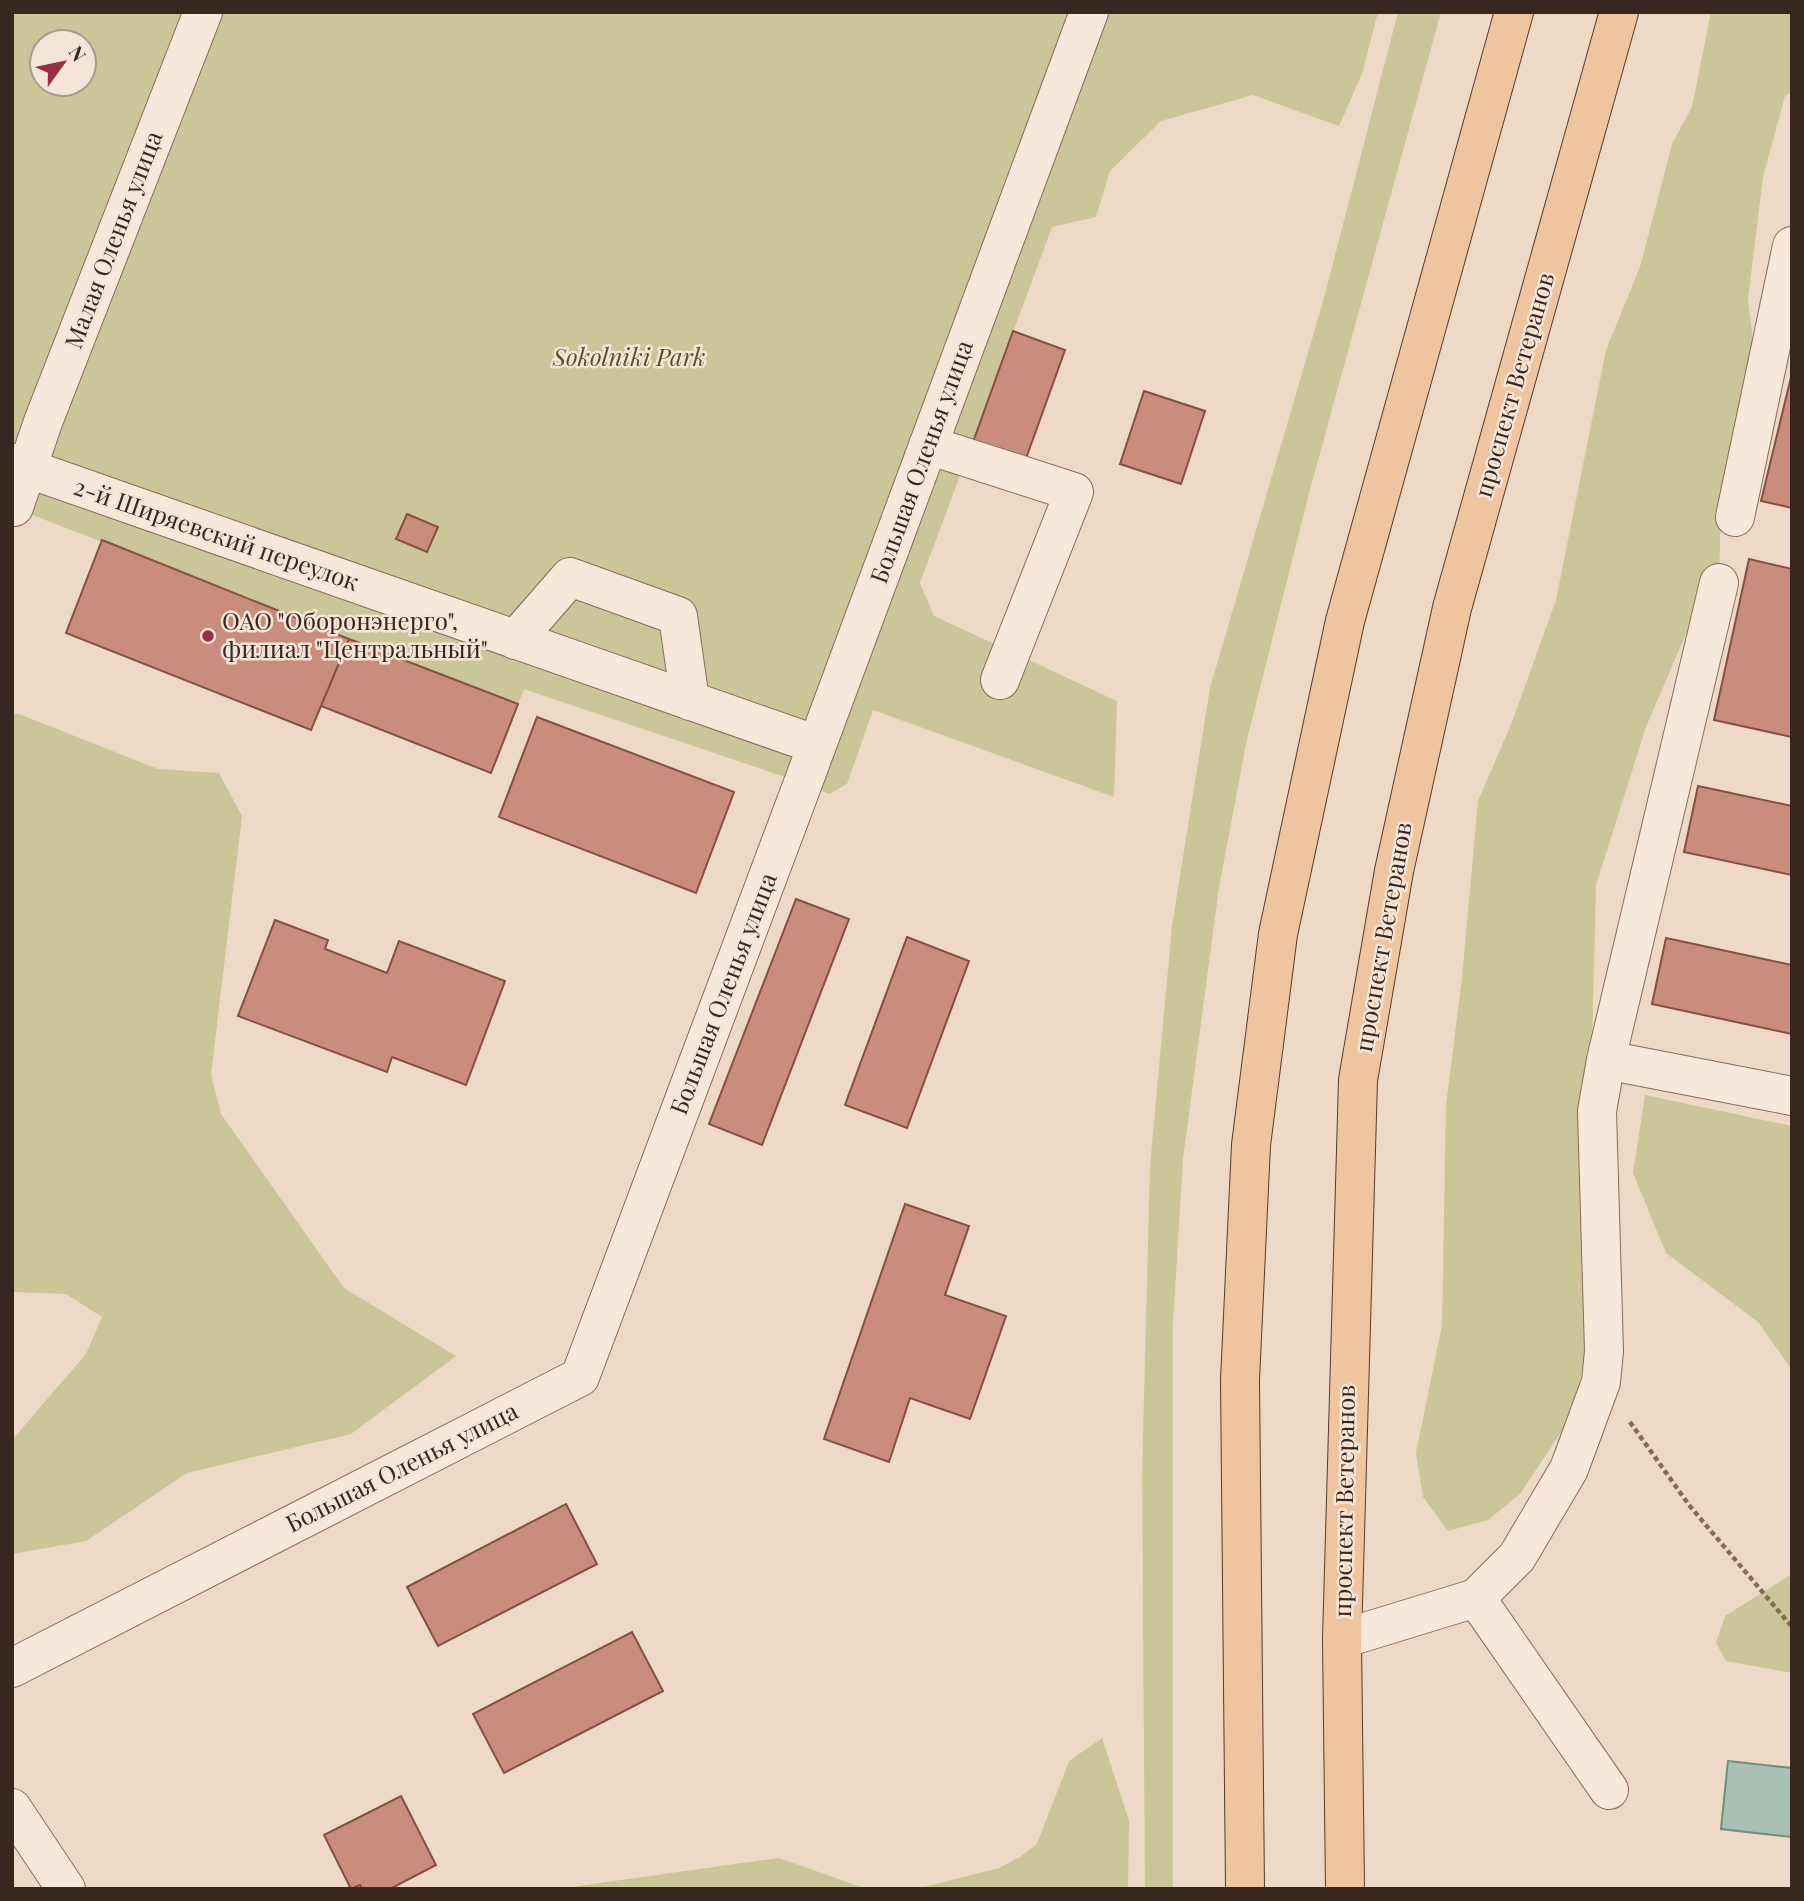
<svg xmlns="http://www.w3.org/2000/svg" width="1804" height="1901" viewBox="0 0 1804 1901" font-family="'Playfair Display',serif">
<rect width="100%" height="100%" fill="#edd9c6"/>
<path fill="#cbc69a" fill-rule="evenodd" d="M12 12H1378L1362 74 1339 126 1253 95 1161 121 1110 171 1096 217 1052 227 920 583 934 616 1117 701 1114 797 873 710 847 784 829 794 803 783 524 689 518 704 12 507ZM42 42H84V84H42Z
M1398 12H1441L1311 486 1247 739 1219 887 1183 1159 1173 1324V1889H1145L1142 1476 1150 1166 1172 926 1210 688 1324 298Z
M1711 12H1792V92L1785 96 1763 177 1748 299 1753 341 1721 503 1719 583 1694 615 1646 727 1596 885 1591 1089 1590 1349 1565 1426 1520 1494 1488 1520 1448 1531 1423 1497 1416 1453 1442 1325 1446 1106 1462 977 1478 801 1512 722 1556 600 1606 350 1640 267 1672 144 1692 107Z
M12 714H19L158 769 219 773 242 816 211 1074 221 1114 344 1288 456 1356 351 1434 187 1473 86 1541 12 1554V1440L86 1354 102 1317 66 1294 12 1292Z
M1645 1095 1792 1126V1370L1758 1322 1666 1253 1633 1173Z
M1792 1574V1673L1726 1661 1716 1643 1725 1616Z
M1102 1738 1129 1821 1128 1889H916L999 1868 1020 1857 1037 1844 1069 1761Z
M779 1858 867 1889H569L578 1886Z"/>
<path fill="#a8c1b4" stroke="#6e8f80" stroke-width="2" d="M1728 1761 1792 1768V1837L1721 1829Z"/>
<path fill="#ca8c7d" stroke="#864f43" stroke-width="2" d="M1013 331 1065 350 1024 464 972 445Z
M1792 373V508L1761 501Z
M1144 391 1205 411 1181 484 1120 464Z
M407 514 438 527 427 552 396 539Z
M102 540 349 639 311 730 66 633Z
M1749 559 1792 569V737L1714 720Z
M349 639 518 704 491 773 321 706Z
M537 717 734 792 696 893 499 817Z
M1698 786 1792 806V875L1684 852Z
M796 899 849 919 762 1145 709 1124Z
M275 920 328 940 325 949 387 973 399 941 505 981 466 1085 392 1057 387 1072 238 1016Z
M907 937 969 961 907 1128 845 1105Z
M1666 938 1792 965V1034L1652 1004Z
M905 1204 969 1226 945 1295 1006 1316 970 1419 910 1398 889 1462 824 1439Z
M566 1504 597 1564 438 1646 407 1587Z
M632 1632 663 1691 504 1773 473 1714Z
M401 1796 436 1865 390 1889H362L360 1885 351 1889 324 1835Z"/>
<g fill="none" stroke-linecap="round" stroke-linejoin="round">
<defs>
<path id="minor" d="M928 445 1074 492 1000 680
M12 463 817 745
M14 507 43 422 203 12
M1735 517 1792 246
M515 640 570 577 678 616 690 701
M1606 1060 1792 1096
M1476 1598 1517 1557 1569 1469 1601 1382 1604 1351 1597 1111 1606 1060 1719 583
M1342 1639 1476 1598 1609 1790
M12 1668 580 1377 803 783 1089 12
M12 1808 66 1889"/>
<path id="major" d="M1245 1889 1240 1380 1251 1145 1278 934 1345 621 1514 12
M1345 1889 1342 1639 1358 1080 1394 871 1452 608 1619 12"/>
</defs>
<use href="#minor" stroke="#886a5c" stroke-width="40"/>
<use href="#major" stroke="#563a30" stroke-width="40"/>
<path stroke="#886a5c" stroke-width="4.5" stroke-dasharray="5 3.5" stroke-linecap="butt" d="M1630 1422 1689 1505 1792 1627"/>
<use href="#minor" stroke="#f8e8d9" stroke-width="38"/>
<use href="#major" stroke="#efc5a0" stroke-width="38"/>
</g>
<circle fill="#952e46" stroke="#f5e5d6" stroke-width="2.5" cx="208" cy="636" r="7"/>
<g text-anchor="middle" stroke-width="5" stroke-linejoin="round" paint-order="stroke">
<g font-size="24" fill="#392620" stroke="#f5e5d6">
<text transform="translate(114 240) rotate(-69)" y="8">Малая Оленья улица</text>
<text transform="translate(1515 385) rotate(-74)" y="8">проспект Ветеранов</text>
<text transform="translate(922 462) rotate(-70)" y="8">Большая Оленья улица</text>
<text transform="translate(216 535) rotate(19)" y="8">2-й Ширяевский переулок</text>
<text transform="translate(1384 937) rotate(-80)" y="8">проспект Ветеранов</text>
<text transform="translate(724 994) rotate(-69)" y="8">Большая Оленья улица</text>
<text transform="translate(402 1468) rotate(-27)" y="8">Большая Оленья улица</text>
<text transform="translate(1345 1501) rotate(-89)" y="8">проспект Ветеранов</text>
</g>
<g font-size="24" font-style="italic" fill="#535427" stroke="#f5e5d6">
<text x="629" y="366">Sokolniki Park</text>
</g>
<g font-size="24" fill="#392620" stroke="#f5e5d6" text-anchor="start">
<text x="222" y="630">ОАО "Оборонэнерго",<tspan x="222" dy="28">филиал "Центральный"</tspan></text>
</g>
</g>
<rect width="1804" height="1901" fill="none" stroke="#392620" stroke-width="28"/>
<g transform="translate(63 63) rotate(57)"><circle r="33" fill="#f5e5d6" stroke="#aa998d" stroke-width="2"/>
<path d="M0-5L12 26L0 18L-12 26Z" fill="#952e46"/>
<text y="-10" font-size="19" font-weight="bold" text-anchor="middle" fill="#392620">N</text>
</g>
</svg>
